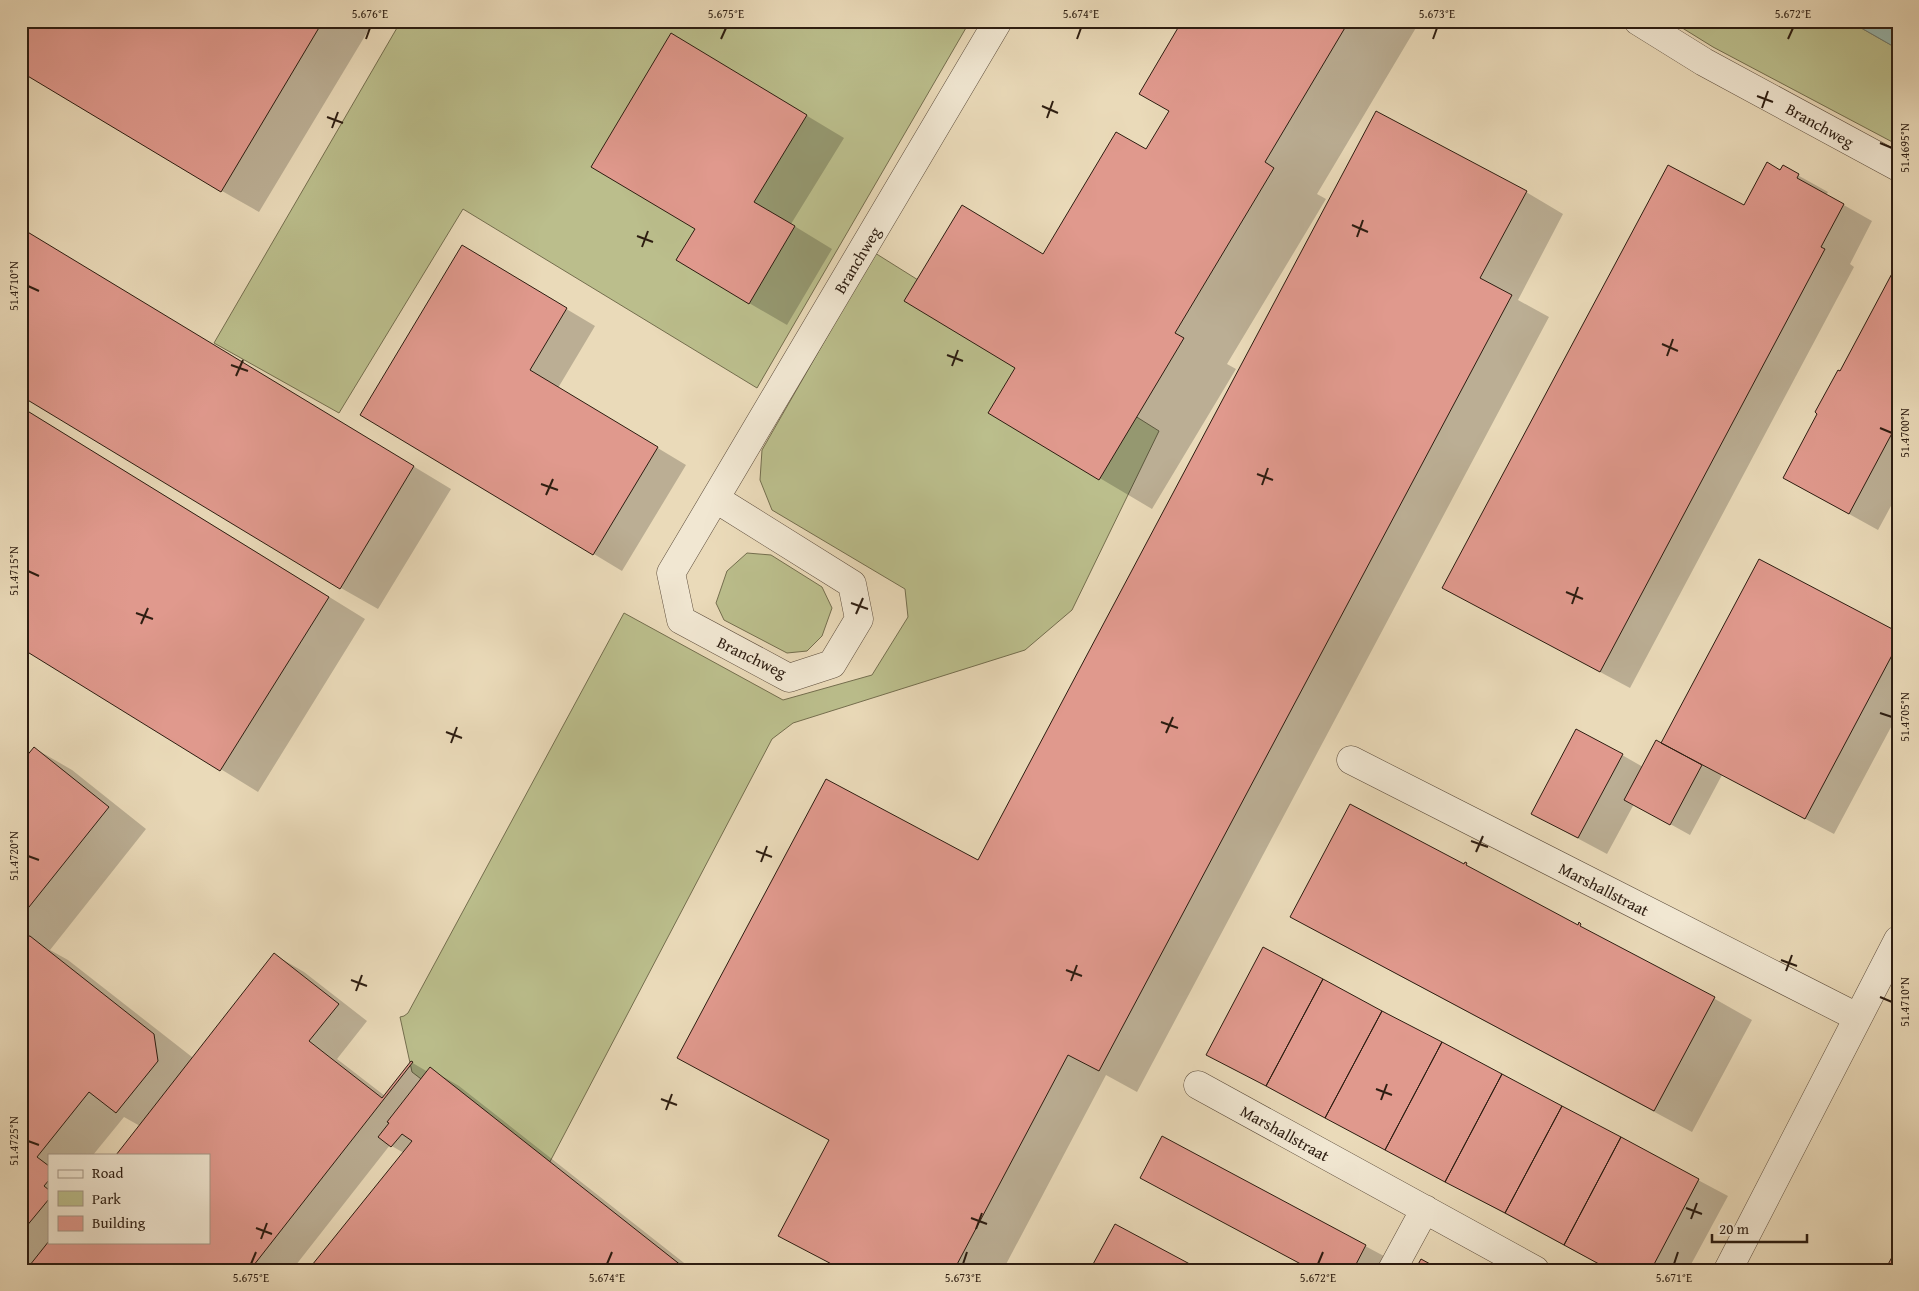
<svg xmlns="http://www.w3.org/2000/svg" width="1919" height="1291" viewBox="0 0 1919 1291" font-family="'Gentium Book Plus',serif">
<rect width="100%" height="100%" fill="#eadab9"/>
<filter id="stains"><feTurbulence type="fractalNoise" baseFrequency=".004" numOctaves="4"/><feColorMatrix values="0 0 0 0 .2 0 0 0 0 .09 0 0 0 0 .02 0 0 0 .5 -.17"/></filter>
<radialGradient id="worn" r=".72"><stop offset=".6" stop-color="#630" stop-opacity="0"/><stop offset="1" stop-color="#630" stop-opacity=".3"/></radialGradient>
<path fill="#bbbe8c" stroke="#746e4e" d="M401 21H970L757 388 463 209 339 413 214 343Z
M1671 21H1849L1898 49V145L1713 47Z
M875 253 1159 431 1072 610 1025 650 793 723 772 739 544 1173 412 1072 400 1017 404 1016 408 1013 624 613 783 700 872 675 908 617 905 589 772 510 760 480 762 450Z
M747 553 771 555 822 587 832 608 822 636 807 651 787 653 724 620 716 603 727 571Z"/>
<path fill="#98bab2" stroke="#6d7b72" d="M1849 21H1898V49Z"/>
<path fill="#0003" fill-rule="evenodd" d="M21 21H374L259 212 222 191Z
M1184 21H1420L1317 194 1326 199 1227 364 1236 369 1152 509 990 413 1017 368 1044 255 1146 150 1170 111Z
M709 57 844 138 791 224 832 249 787 325 749 303 696 229Z
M1783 167 1828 192 1826 195 1872 221 1850 264 1854 267 1630 688 1473 604 1745 207 1781 171Z
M1526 192 1563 214 1518 300 1549 317 1137 1092 1106 1075 1003 1270H842L780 1235 978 861Z
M21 229 451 489 378 609 341 588Z
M1898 260V493L1878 530 1784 478 1897 265Z
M491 264 595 326 558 388 686 465 622 571 362 414Z
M21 407 365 619 258 792 21 646Z
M1898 634V714L1834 834 1722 775 1690 835 1634 804 1607 854 1562 830 1622 755 1643 767 1671 749Z
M34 748 72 770 146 829 50 950 68 960 192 1057V1060L275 955 304 972 367 1021 337 1059 385 1096 411 1062 428 1072 430 1069 459 1086 693 1270H310L404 1153 390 1145 292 1270H21V765ZM124 1117 140 1126 209 1155V1242H49V1155H93Z
M1351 805 1715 999 1752 1020 1692 1132 1329 938 1291 917Z
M1263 949 1728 1196 1688 1270H1610L1207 1054Z
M1162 1137 1395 1262 1391 1270H1312L1141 1177Z"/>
<path fill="#e0998d" stroke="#2d1d11" d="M21 21H323L221 192 21 72Z
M1182 21H1349L1265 162 1274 168 1175 333 1184 338 1099 480 988 413 1015 368 904 301 962 205 1043 254 1116 132 1146 149 1169 111 1139 94Z
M671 33 807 115 754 202 795 226 749 304 676 260 695 229 591 167Z
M1376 111 1527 191 1480 278 1512 295 1099 1071 1068 1055 954 1270H843L778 1236 829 1140 677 1058 826 779 978 860Z
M1767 162 1780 170 1783 165 1799 174 1797 178 1844 204 1821 247 1825 249 1600 672 1442 588 1668 165 1744 205Z
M21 228 414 466 340 589 21 396Z
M462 245 567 308 530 370 658 447 593 555 360 415Z
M1898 257V422L1849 514 1783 478 1817 414 1815 412 1838 370 1840 371 1896 266 1894 264Z
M21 407 329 597 220 771 21 648Z
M1759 559 1898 632V644L1805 819 1661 743Z
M1576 729 1623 754 1578 838 1531 814Z
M1656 740 1702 765 1670 825 1624 800Z
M34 747 109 807 21 917V763Z
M1350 804 1464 864 1465 862 1467 863 1466 865 1578 925 1579 922 1581 924 1580 926 1715 997 1654 1111 1290 917Z
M30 936 154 1034 158 1061 116 1113 89 1092 37 1157 49 1166V1180L44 1186 49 1190V1199L21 1233V937Z
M1263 947 1323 979 1266 1086 1206 1055Z
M274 953 339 1004 309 1041 382 1098 411 1061 413 1062 250 1270H26L49 1241V1242H209V1155H116Z
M1323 979 1382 1011 1325 1118 1266 1086Z
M1382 1011 1442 1042 1385 1150 1325 1118Z
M1442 1042 1502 1074 1445 1182 1385 1150Z
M430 1067 687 1270H308L412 1141 402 1134 391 1147 378 1137 389 1123 387 1122Z
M1502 1074 1562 1106 1505 1213 1445 1182Z
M1562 1106 1621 1137 1564 1245 1505 1213Z
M1162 1136 1366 1245 1353 1270H1312L1140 1178Z
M1621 1137 1699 1179 1651 1270H1610L1564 1245Z
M1115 1224 1201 1270H1099L1092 1266Z
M1898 1246V1270H1885Z
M1421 1259 1441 1270H1415Z
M1778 1265 1788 1270H1776Z"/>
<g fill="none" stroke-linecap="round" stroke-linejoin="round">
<defs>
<path id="minor" d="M1638 21 1704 62 1898 167
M716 499 852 584 859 619 832 664 789 678 681 620 671 573 998 21
M1351 760 1857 1017
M1198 1085 1535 1270
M1392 1270 1425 1209
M1728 1270 1898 940"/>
</defs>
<use href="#minor" stroke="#5c4c3b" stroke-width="29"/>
<use href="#minor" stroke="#f1e7d2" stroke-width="28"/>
</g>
<path fill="none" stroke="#2d1d11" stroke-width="2" d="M366 39 370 28M721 39 726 28M1077 39 1081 28M1433 39 1437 28M1788 39 1793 28M1757 96 1773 102M1042 106 1058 113M1762 108 1768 91M327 117 343 123M1047 118 1053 101M332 128 338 112M1880 143 1892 148M1352 225 1368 232M637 236 653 242M1357 237 1363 220M642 247 648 231M28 286 39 291M1662 344 1678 351M947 355 963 361M1667 356 1673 339M231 365 248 371M952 366 958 350M236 376 243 360M1880 428 1892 433M1257 474 1273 480M541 484 558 490M1262 485 1268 468M546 495 553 479M28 571 39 576M1566 592 1583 599M851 603 868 609M1572 604 1578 587M136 613 153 619M856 614 863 598M141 624 148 608M1880 713 1892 717M1161 722 1178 728M446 732 462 738M1166 733 1173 717M451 743 457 727M1471 841 1488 847M756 851 772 857M1476 852 1483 836M28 856 39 860M761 862 767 846M1781 960 1797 966M1066 970 1082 976M1786 971 1792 955M351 980 367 986M1071 981 1077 965M356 991 362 975M1880 997 1892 1002M1376 1089 1392 1095M661 1099 677 1105M1381 1100 1387 1084M666 1110 672 1094M28 1141 39 1145M1686 1208 1702 1214M971 1218 987 1224M1691 1219 1697 1203M256 1228 272 1234M976 1229 982 1213M261 1239 267 1223M251 1264 256 1252M607 1264 612 1252M963 1264 967 1252M1318 1264 1323 1252M1674 1264 1678 1252"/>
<g text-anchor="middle" stroke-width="5" stroke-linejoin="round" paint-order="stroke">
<g font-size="16" fill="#2d1d11" stroke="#f1e7d2">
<text transform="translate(1820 125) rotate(29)" y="6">Branchweg</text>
<text transform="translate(857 260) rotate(-59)" y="6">Branchweg</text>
<text transform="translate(752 657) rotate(26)" y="6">Branchweg</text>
<text transform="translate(1604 889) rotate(27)" y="6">Marshallstraat</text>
<text transform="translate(1285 1133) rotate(29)" y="6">Marshallstraat</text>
</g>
</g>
<rect width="1919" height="1291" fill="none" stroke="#eadab9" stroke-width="55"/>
<rect x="48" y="1154" width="162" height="90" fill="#f1e7d2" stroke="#a39685"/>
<rect x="58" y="1170" width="25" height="8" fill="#f1e7d2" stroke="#a39685"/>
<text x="92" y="1178" font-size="15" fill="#2d1d11">Road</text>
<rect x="58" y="1191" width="25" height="15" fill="#bbbe8c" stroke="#a39685"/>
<text x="92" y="1204" font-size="15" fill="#2d1d11">Park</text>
<rect x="58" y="1216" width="25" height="15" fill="#e0998d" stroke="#a39685"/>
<text x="92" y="1228" font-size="15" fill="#2d1d11">Building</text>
<path d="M1712 1234v8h95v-8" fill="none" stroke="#2d1d11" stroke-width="2.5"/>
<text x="1719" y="1234" font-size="15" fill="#2d1d11" stroke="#f1e7d2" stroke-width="4" paint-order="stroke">20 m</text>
<rect x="28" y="28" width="1864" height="1236" fill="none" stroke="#2d1d11" stroke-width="2"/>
<g font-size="12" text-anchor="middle" fill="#2d1d11">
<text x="370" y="18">5.676°E</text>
<text x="726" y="18">5.675°E</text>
<text x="1081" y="18">5.674°E</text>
<text x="1437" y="18">5.673°E</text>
<text x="1793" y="18">5.672°E</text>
<text transform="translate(1905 148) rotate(-90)" y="4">51.4695°N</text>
<text transform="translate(14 286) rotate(-90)" y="4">51.4710°N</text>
<text transform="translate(1905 433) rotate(-90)" y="4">51.4700°N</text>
<text transform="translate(14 571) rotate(-90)" y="4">51.4715°N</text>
<text transform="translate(1905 717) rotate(-90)" y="4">51.4705°N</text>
<text transform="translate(14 856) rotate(-90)" y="4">51.4720°N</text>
<text transform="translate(1905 1002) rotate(-90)" y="4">51.4710°N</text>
<text transform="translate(14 1141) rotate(-90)" y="4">51.4725°N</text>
<text x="251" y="1282">5.675°E</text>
<text x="607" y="1282">5.674°E</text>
<text x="963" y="1282">5.673°E</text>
<text x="1318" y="1282">5.672°E</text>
<text x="1674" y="1282">5.671°E</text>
</g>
<rect width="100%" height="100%" filter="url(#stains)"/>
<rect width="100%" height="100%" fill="url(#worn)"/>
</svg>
